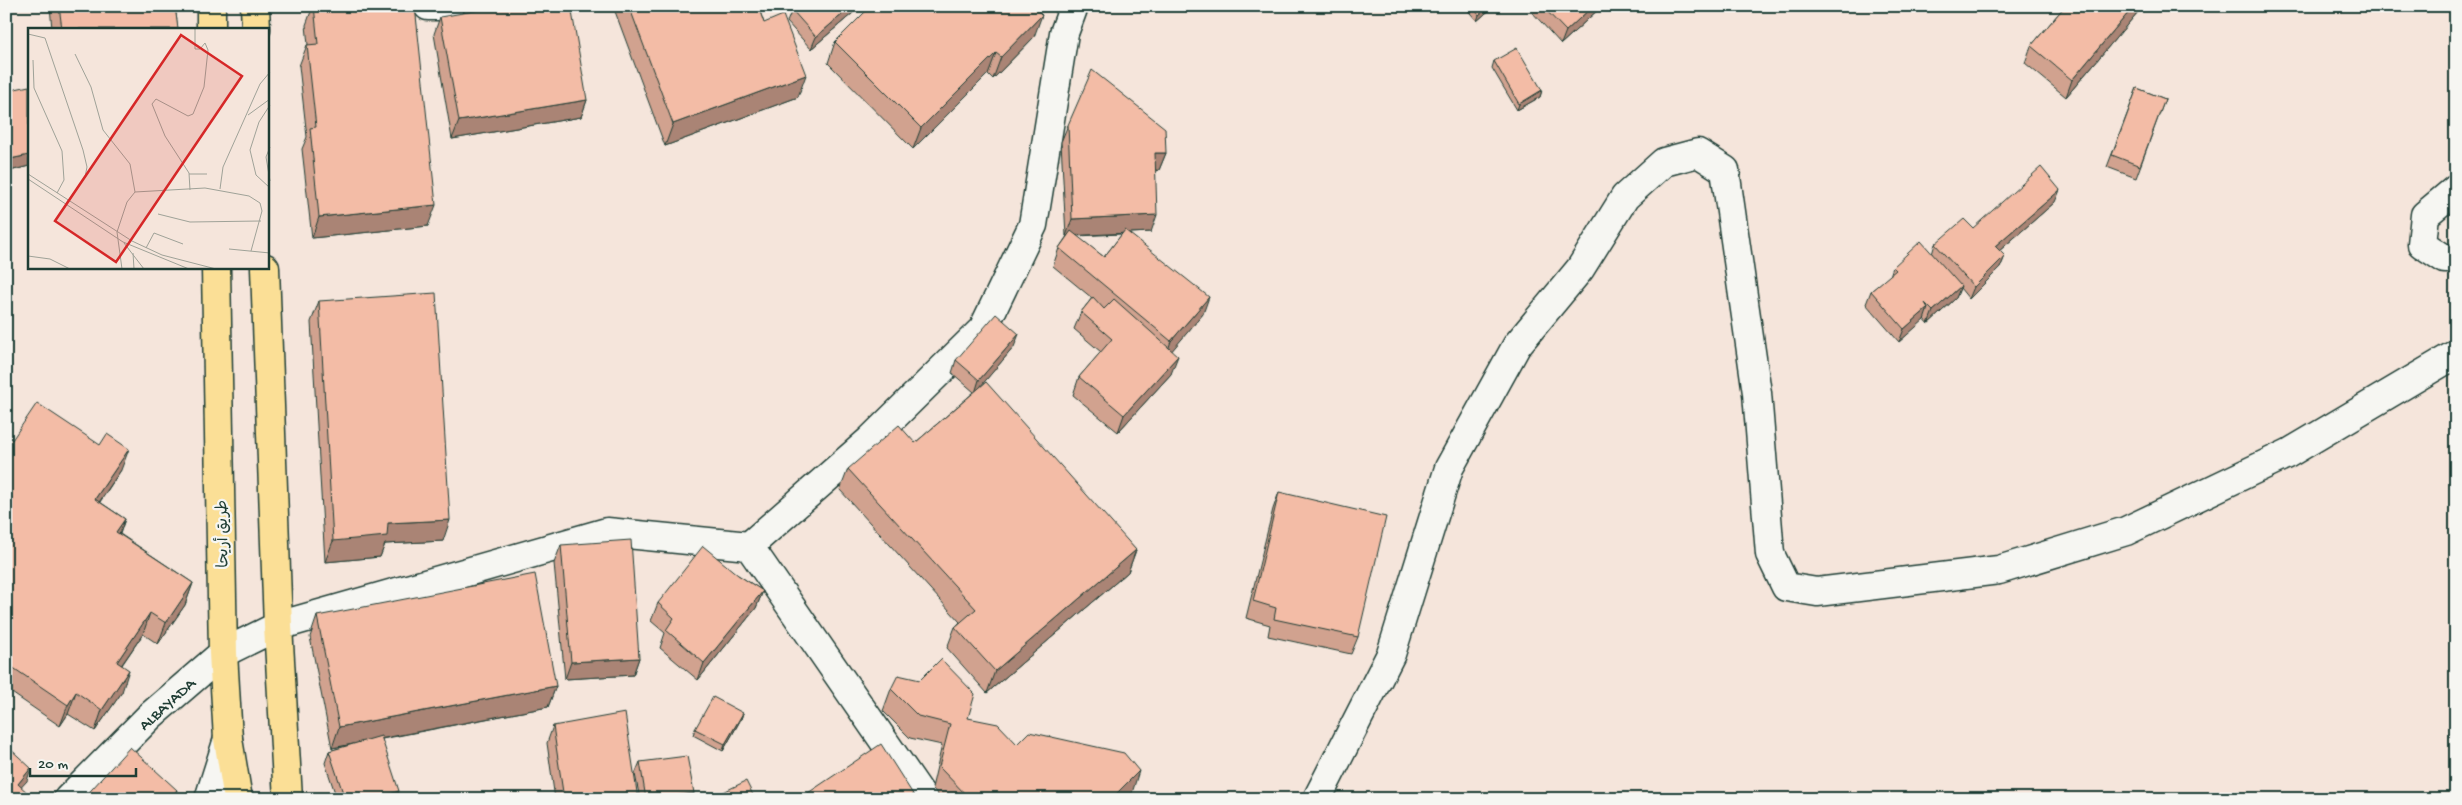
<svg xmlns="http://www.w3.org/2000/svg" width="2462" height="805" viewBox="0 0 2462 805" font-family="'Gochi Hand','Playpen Sans Arabic',sans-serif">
<rect width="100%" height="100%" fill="#f5e5db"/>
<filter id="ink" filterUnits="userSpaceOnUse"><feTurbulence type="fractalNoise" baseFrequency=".02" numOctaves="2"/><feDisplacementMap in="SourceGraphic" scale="10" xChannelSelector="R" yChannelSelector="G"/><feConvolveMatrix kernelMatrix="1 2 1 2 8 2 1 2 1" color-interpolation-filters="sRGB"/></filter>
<g filter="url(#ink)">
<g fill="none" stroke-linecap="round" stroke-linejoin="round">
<defs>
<path id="minor" d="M428 6H450
M2456 189 2425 215 2422 244 2445 259H2456
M749 546 869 441 983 329 1033 225 1064 33 1074 6
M68 799 150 716 223 653 278 626 607 532 749 546 924 799
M209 799 228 739
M1317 799 1391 654 1449 468 1517 345 1580 269 1625 197 1664 162 1698 153 1725 170 1757 393 1770 554 1786 587 1817 592 1999 570 2126 531 2289 453 2456 354"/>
<path id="major" d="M211 6V29
M255 6 256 29
M216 268 223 653 228 739 238 799
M265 268 278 626 288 799"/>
</defs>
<use href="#minor" stroke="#1f3d34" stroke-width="31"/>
<use href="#major" stroke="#1f3d34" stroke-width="31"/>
<use href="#minor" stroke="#f6f6f2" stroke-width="28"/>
<use href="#major" stroke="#fbdf96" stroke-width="28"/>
</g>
<path fill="#d1a28f" stroke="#1f3d34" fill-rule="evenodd" d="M50 6H175L178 29H52Z
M313 6H415L428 226 312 238 302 149 307 137 299 66 307 45H308L306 25Z
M613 6H758L764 23 798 97 665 146Z
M796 6H861L811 49 787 22 792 10Z
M1464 6H1494L1477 21Z
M1534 6H1602L1561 44 1532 12Z
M2065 6H2143L2066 97 2025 63 2031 46Z
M440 17 587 100 581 117 452 139 434 34Z
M1034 37 993 79 988 74 913 149 828 63 835 42Z
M1494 61 1542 90 1540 97 1517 110 1492 68Z
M2137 88 2165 99 2136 178 2107 167Z
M6 91 29 166 6 172Z
M1068 125 1166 153 1159 170 1155 171 1151 232 1129 233 1203 314 1171 351V374L1118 432 1073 395 1079 377 1101 352 1074 329 1081 312 1092 298 1053 266 1059 248 1067 236H1066L1061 142ZM1122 234 1104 257 1076 236Z
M2055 202 1999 251 2005 256 2000 268 1969 299 1960 288 1956 298 1928 324 1924 319 1899 342 1866 304 1871 291 1890 276 1893 267 1932 254 1935 244 1973 228Z
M319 301 443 541 385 544 380 557 325 562 311 322Z
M1014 347 977 390 1136 550 1128 572 987 693 947 648 955 627 960 622 840 490 848 469 915 443 974 392 952 373 956 360Z
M6 436 12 440 121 470 100 502 125 519 120 534 193 583 185 605 158 644 143 634 122 665V692L95 731 68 714 60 726 6 689Z
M1279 492 1358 637 1351 654 1268 636 1270 625 1246 618 1273 509Z
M561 545 639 658 633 675 565 679 554 563Z
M738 575 763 591 756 608 698 680 660 648 665 633 651 621 658 603Z
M317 616 556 686 548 707 382 739 396 799H337L325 763 329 751 354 744 332 748 310 637Z
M891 689 968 718 1017 744 1132 793 1125 799H942L932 788 942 745 910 738 883 711Z
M743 713 741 719 723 751 693 735 695 729Z
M553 726 638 799H555L547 743Z
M640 762 694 793 692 799H640L635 774Z
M808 793 916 799H806Z"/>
<path fill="#aa8474" stroke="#1f3d34" d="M852 6H861L811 49 816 37Z
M1489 6H1494L1477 21 1479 15Z
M1593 6H1602L1561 44 1566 31Z
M2134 6H2143L2066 97 2072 80Z
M1042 15 1034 37 993 79 1001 57Z
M996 53 988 74 913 149 921 128Z
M806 75 798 97 665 146 673 124Z
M1542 90 1540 97 1517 110 1519 104Z
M587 100 581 117 452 139 459 121Z
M1155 153H1166L1159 170 1148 171Z
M29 155V166L6 172 10 159Z
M2060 190 2055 202 1990 259 1995 246Z
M436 205 428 226 312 238 319 217Z
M1157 215 1151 232 1066 236 1072 219Z
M2005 256 2000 268 1969 299 1974 287Z
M1961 286 1956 298 1928 324 1933 311Z
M1209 297 1203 314 1165 359 1171 341Z
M1928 308 1924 320 1899 342 1904 329Z
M1019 334 1014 347 975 393 979 380Z
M1178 356 1171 374 1118 432 1124 415Z
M129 449 121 470 87 520 95 499Z
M125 519 117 540 116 532Z
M450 520 443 541 385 544 380 557 325 562 333 541 388 523Z
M1136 550 1128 572 987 693 995 671Z
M193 583 185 605 158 644 166 623Z
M763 591 756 608 698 680 704 663Z
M150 613 143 634 109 683 117 662Z
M639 658 633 675 565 679 571 662Z
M129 670 122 692 95 731 102 710Z
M556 686 548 707 332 748 339 727Z
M76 692 68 714 60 726 68 705Z
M743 713 741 719 723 751 725 744Z
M31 768 27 781 13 796 18 784Z
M1139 771 1132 793 1125 799H1111Z
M177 790 174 799H169Z
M399 791 396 799H374Z
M694 793 692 799H653Z"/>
<path fill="#f3bca6" stroke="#1f3d34" d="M59 6H175L178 29H62Z
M314 6H415L436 205 319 217 310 128 316 127 307 45 318 44Z
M502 6H571L587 100 459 121 440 17Z
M629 6H758L764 23 783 15 806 75 673 124Z
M796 6H852L816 37 792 10Z
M871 6H1033L1042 15 1001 57 996 53 921 128 835 42Z
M1472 6H1489L1479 15Z
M1542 6H1593L1566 31Z
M2065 6H2134L2072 80 2031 46Z
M1517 48 1542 90 1519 104 1494 61Z
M1092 70 1165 128 1166 153H1155L1157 215 1072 219 1068 125Z
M29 86V155L10 159 6 143V91Z
M2137 88 2165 99 2140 166 2112 155Z
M2041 167 2060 190 1995 246 2005 256 1974 287 1935 244 1964 219 1973 228Z
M1125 230 1209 297 1171 341 1059 248 1071 231 1104 257Z
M1921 241 1961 286 1933 311 1925 303 1928 308 1904 329 1871 291 1896 270 1893 267Z
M436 293 450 520 388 523 387 536 333 541 319 301Z
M1093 297 1104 309 1114 299 1178 356 1124 415 1079 377 1112 339 1081 312Z
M996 314 1019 334 979 380 956 360Z
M986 382 1136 550 995 671 955 627 976 609 848 469 899 425 915 443Z
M37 403 100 445 107 434 129 449 95 499 125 519 116 532 193 583 166 623 150 613 117 662 129 670 102 710 76 692 68 705 6 663V436L12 440Z
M1279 492 1386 517 1358 637 1274 619 1276 608 1253 601Z
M631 540 639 658 571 662 561 545Z
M703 546 738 575 763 591 704 663 666 630 674 618 658 603Z
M535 574 556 686 339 727 317 616Z
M941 659 975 694 968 718 998 724 1017 744 1029 732 1124 753 1139 771 1111 799H970L939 767 950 724 918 716 891 689 898 675 920 680Z
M713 697 743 713 725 744 695 729Z
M625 713 638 799H564L553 726Z
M381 736 399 791 374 799H345L329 751Z
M881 744 916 799H812L808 793Z
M6 745 31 768 18 784 30 795 27 799H6Z
M130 747 177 790 169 799H83Z
M687 756 694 793 653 799H646L640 762Z
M746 781 755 799H709Z"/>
</g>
<g text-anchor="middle" stroke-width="4.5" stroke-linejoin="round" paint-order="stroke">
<g font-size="16" fill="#1f3d34" stroke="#f6f6f2">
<text transform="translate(221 534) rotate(-91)" y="6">طريق أريحا</text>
<text transform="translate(166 703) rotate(-42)" y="6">ALBAYADA</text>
</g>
</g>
<g transform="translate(28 28)">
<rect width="241" height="241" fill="#f5e5db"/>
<path fill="none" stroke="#9fa298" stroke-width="1" d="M0 6 17 10 55 122 59 139 57 149 39 174M47 26 63 59 75 102 102 136 107 164M5 32 6 60 34 123 36 152 29 165M242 77 231 94 222 122 228 147 242 160M220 87 242 71M242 119 238 129 242 153M0 146 104 213 134 227 188 241M161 146H179M0 151 95 214 161 241M192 161 195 139 232 56 242 44M162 162 161 145 137 108 124 76 128 71 160 88 165 86 176 59 180 22 177 15 172 21H167V0M130 186 162 194 233 193M96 215 116 241M118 220 126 205 155 216M201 221 242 225M105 225 106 241M0 228 22 231 42 241M94 241 89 204 99 174 107 164 177 160 221 168 232 175 234 183 223 223"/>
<path fill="#d62828" fill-opacity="0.15" stroke="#d62828" stroke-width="2.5" d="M153 7 214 48 88 234 27 193Z"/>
<rect width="241" height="241" fill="none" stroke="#1f3d34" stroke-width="2.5"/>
</g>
<rect width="2462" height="805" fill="none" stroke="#f6f6f2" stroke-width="25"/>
<rect x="12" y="12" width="2437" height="780" fill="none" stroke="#1f3d34" stroke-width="2" filter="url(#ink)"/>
<path d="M30 768v8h106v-8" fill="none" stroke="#1f3d34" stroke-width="2.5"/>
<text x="38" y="768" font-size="15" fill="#1f3d34" stroke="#f6f6f2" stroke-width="4" paint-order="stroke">20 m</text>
</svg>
